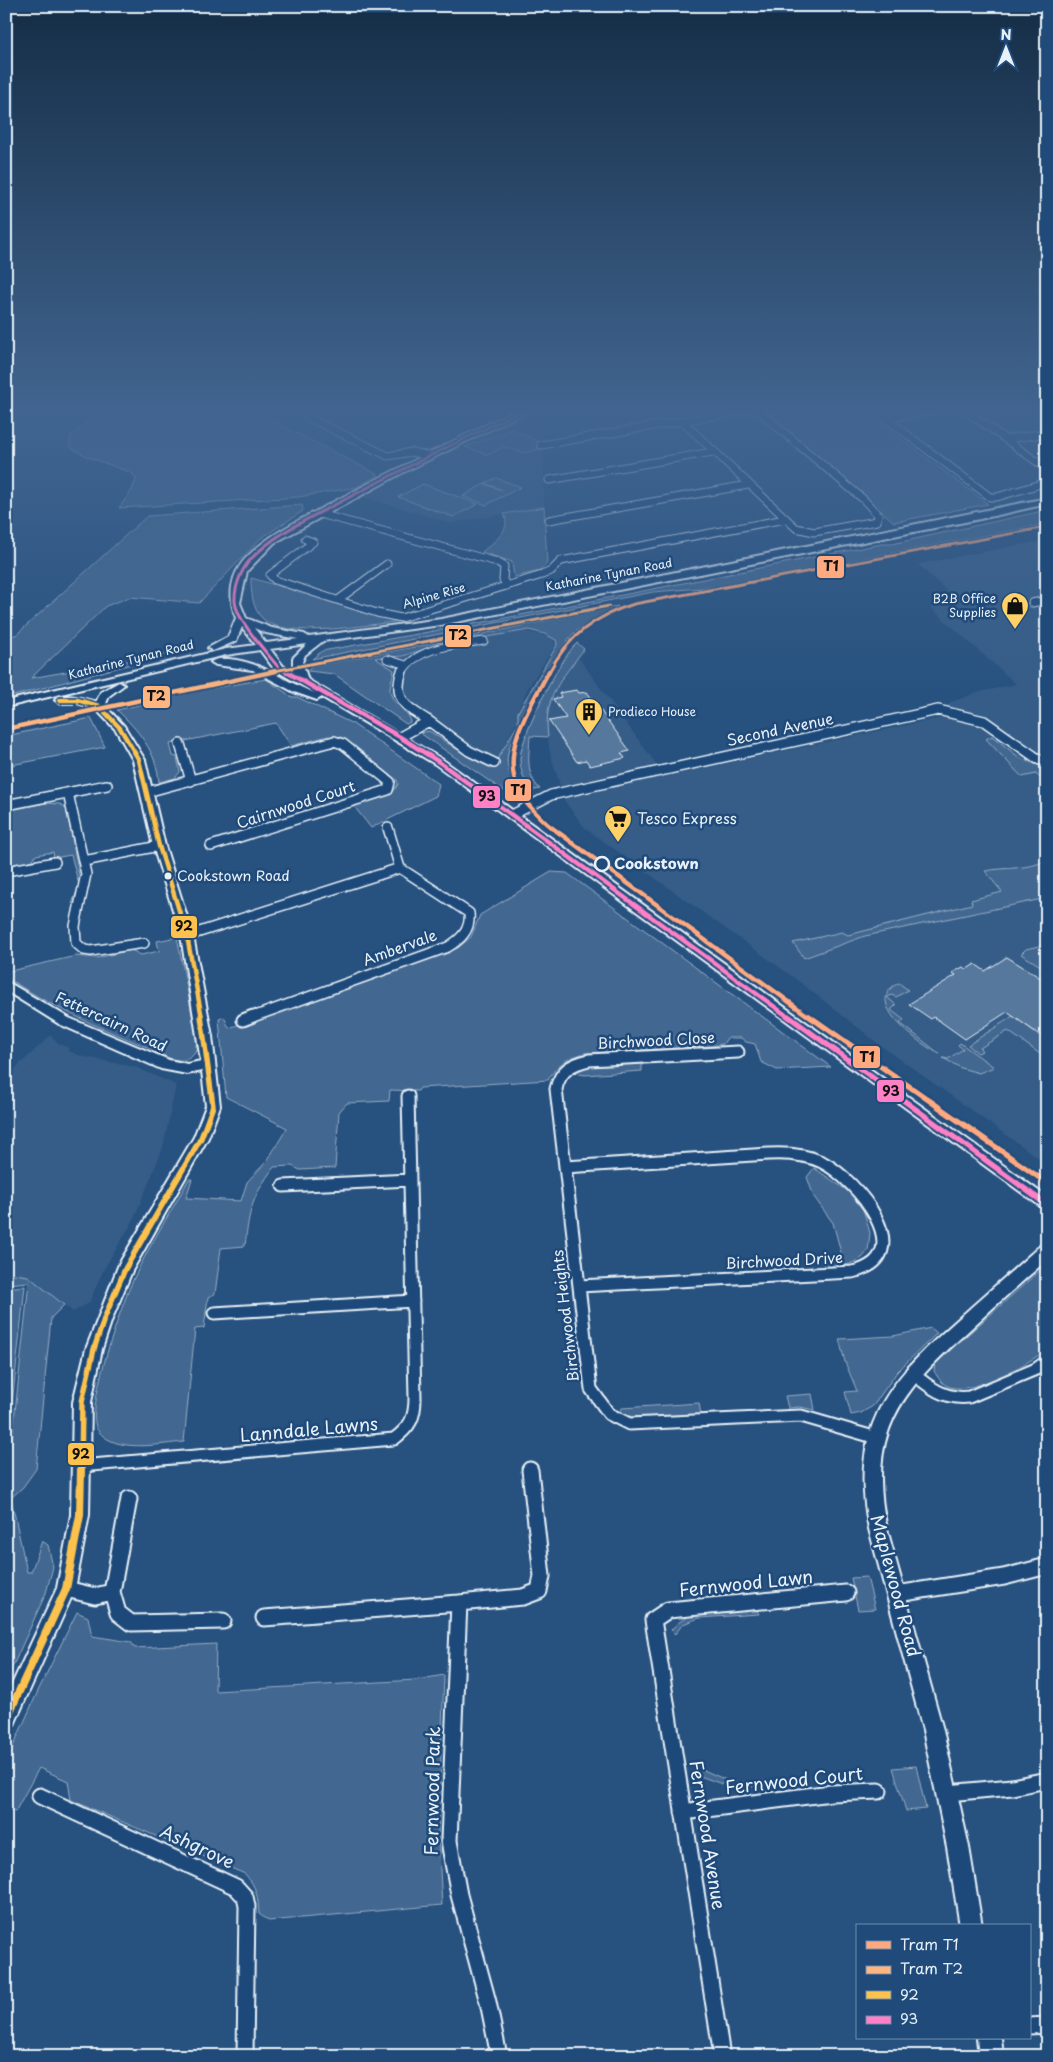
<svg xmlns="http://www.w3.org/2000/svg" width="1053" height="2062" viewBox="0 0 1053 2062" font-family="'Playpen Sans',sans-serif">
<rect width="100%" height="100%" fill="#27517f"/>
<filter id="ink" filterUnits="userSpaceOnUse"><feTurbulence type="fractalNoise" baseFrequency=".02" numOctaves="2"/><feDisplacementMap in="SourceGraphic" scale="10" xChannelSelector="R" yChannelSelector="G"/><feConvolveMatrix kernelMatrix="1 2 1 2 8 2 1 2 1" color-interpolation-filters="sRGB"/></filter>
<g filter="url(#ink)">
<path fill="#355d88" d="M520 417 547 440 544 444V507L450 523 364 497 434 458Z
M1047 540V1164L884 1048 793 977 585 828 565 802 550 753 545 720 550 698 578 657 654 761 662 777 944 717 949 703 975 693 1016 684 930 607 959 603 918 564Z
M525 631 551 637 556 644 528 688 519 708 518 720 492 768 471 759 465 751 409 715 392 698 390 691 393 676 379 661 391 656 410 655 436 646Z
M51 1035 59 1044 69 1048 67 1050 81 1056 135 1067 176 1085 163 1148 133 1221 104 1269 89 1303 73 1312 28 1276 15 1274 6 1276V1077Z"/>
<path fill="#436891" stroke="#96acc4" d="M119 408H247L379 475 357 487 299 497 119 508 132 490 136 479 132 473 88 457 70 447V437L99 412Z
M786 408H860L988 504 894 522 767 412Z
M513 429 541 444 544 448 524 453 504 447 488 455 465 447Z
M496 478 521 487 486 505 463 496 484 484 502 490 485 483Z
M423 484 478 504 453 517 398 497Z
M302 505 303 511 261 538 199 603 130 597 106 606 31 678 172 653 6 698V636L16 635 147 516Z
M544 507 547 563 540 571 514 577 512 562 482 552C494 541 512 531 504 514Z
M1047 510V524L713 587 653 592 312 659 322 651 490 621 882 544H892Z
M251 578 401 621C371 624 283 641 262 618 252 608 251 591 251 578Z
M618 606C615 612 583 625 574 633 557 649 512 730 508 753 505 767 512 781 518 793L515 794 502 790 420 733 429 731C450 744 469 759 492 768L518 724V712L557 645 556 640 545 634 529 630 434 646 403 656 375 658 394 670C393 678 387 689 392 697 396 707 411 711 410 722L406 724 334 674 308 671 312 666 468 637Z
M577 643 584 649C561 680 543 697 548 737L530 736C529 756 525 774 540 789L530 791C524 780 520 770 520 758 522 734 560 658 577 643Z
M266 679 292 697H297L353 724 439 784 436 796 371 828 353 805 393 792 398 784 397 780 343 738 328 736 291 746 276 723 170 744 173 756 177 757 180 772 175 778 159 782C157 752 138 730 117 710L202 690Z
M91 718 105 747 6 766V736Z
M992 736 1020 758 1047 769 1041 779 1036 774 1022 777 986 739Z
M46 803 60 804 66 808 81 885 75 903 72 904 79 885 71 855 54 858 53 852 36 855 31 862 6 867V811Z
M1047 860V898L865 936 804 958 793 943 842 932 848 935 972 904 971 900 1002 892 985 871C1005 867 1029 870 1047 860Z
M551 872 567 873 831 1067 777 1070 761 1062 755 1044 746 1042 741 1038H727L723 1044 712 1046 585 1053C567 1058 557 1064 548 1080L420 1088 418 1091 390 1090 389 1101 347 1103 339 1112 335 1168 300 1170 292 1166 274 1167C252 1197 249 1210 245 1246L221 1248 215 1294 208 1297 204 1328 195 1329 184 1442C160 1444 123 1452 103 1436 101 1434 97 1430 96 1427 87 1403 122 1303 134 1278 150 1244 171 1212 189 1179H192L186 1198 241 1201 247 1182 267 1161 287 1128 226 1097 219 1019 224 1017 229 1028 458 948 471 937 480 915Z
M177 937 197 1039 195 1053C190 1059 185 1061 178 1060 166 1059 158 1051 147 1047 97 1027 51 1007 6 977V968L10 971 76 956 97 958 131 950 141 955 159 951 157 941Z
M1047 944V970L1021 954 1026 949Z
M899 983 908 990 896 997 892 995 887 997 896 1005 891 1010 904 1020 900 1023 940 1054C922 1046 859 1001 899 983Z
M1013 1016 1047 1041V1059L1008 1031 980 1048 982 1051 978 1053 968 1045Z
M960 1043 994 1067 979 1073 961 1068 943 1058 948 1059 963 1049 958 1045Z
M642 1063V1071L585 1075 574 1073 589 1066Z
M814 1168 852 1194 862 1205 870 1233 868 1251 862 1258 848 1265 824 1267 822 1258 842 1256 833 1223 814 1197 807 1177Z
M1047 1264V1350C1027 1363 975 1395 950 1387 942 1384 938 1378 934 1371L935 1364Z
M15 1274 28 1276 64 1305 51 1318 36 1469 23 1487 11 1498 27 1572H31L42 1541 48 1545 53 1567 46 1593 6 1681V1495L29 1282 6 1284V1276Z
M25 1286 6 1459V1288Z
M931 1328 937 1333 897 1372 873 1406 861 1413 851 1415 845 1392 857 1391 845 1362 839 1339 893 1336Z
M812 1394 815 1410 800 1407 788 1408 785 1396Z
M699 1403 701 1415 637 1419 619 1412 622 1408Z
M867 1577 875 1609 858 1610 851 1578Z
M756 1609 759 1614 699 1618 683 1624 675 1634 671 1630C690 1606 728 1611 756 1609Z
M77 1612 88 1617 92 1636 131 1642 135 1648 216 1644 215 1691 416 1680 444 1675 438 1835 442 1905 269 1921 259 1914C258 1897 257 1887 245 1874L71 1800 68 1781 39 1768 15 1812 6 1809V1762L38 1691Z
M916 1766 926 1809 906 1811 893 1768Z
M699 1768 733 1783 790 1779 789 1784 733 1788 700 1776Z"/>
<path fill="#57789d" stroke="#e8f1f8" d="M577 690 579 693 587 692 630 751 621 753 625 758 590 766 586 760 577 762 549 721 566 718 553 699 561 697 559 693Z
M1007 957 1047 982V1040L1007 1012 965 1039 934 1017 931 1019 909 1004 956 975 952 973 963 967 967 969 975 964 985 971Z"/>
<g fill="none" stroke-linecap="round" stroke-linejoin="round">
<defs>
<path id="street-far3" d="M872 408 990 497H997L1047 482
M962 408 1047 469
M307 417 388 456 412 452 429 456
M886 418 947 408
M682 421 796 528 814 532 877 521 878 515 863 499 756 409
M1007 439 1047 433
M541 445 759 408
M549 480 713 452
M320 514 497 562 504 566 503 580 507 586
M549 520 748 485
M305 539 313 542 270 575 275 580 377 613 401 618 542 575 551 571 561 561 785 519
M338 600 387 564
M1032 603 1047 600
M387 659 406 665
M402 672C418 646 457 645 484 641"/>
<path id="street-far2" d="M429 721 469 751 494 763
M400 737 429 721C407 708 392 699 402 671
M180 744 191 781
M147 792 334 741 343 744 390 782 388 790 211 846
M68 793 86 874 75 926 76 943 84 950 91 951 144 943
M6 805 107 785
M512 815 551 795 938 710 984 721 1038 759 1047 762
M84 861 159 846
M6 871 55 862
M187 936 400 868
M250 1018 448 947C461 939 471 930 469 913L400 868 388 828"/>
<path id="street-far1" d="M243 1020 253 1016
M738 1052 589 1060C572 1064 560 1070 556 1089L591 1389 609 1414 629 1424 801 1416 877 1438
M565 1167 769 1154C788 1153 805 1154 822 1162 856 1179 922 1257 852 1272L579 1286
M283 1186 410 1180
M214 1313 413 1301
M911 1372C929 1387 945 1400 969 1397L1036 1369 1047 1361
M80 1466 394 1439C410 1427 415 1418 415 1398L408 1096"/>
<path id="street" d="M129 1499 112 1592 118 1613 131 1623 223 1621
M66 1589 95 1596 112 1592
M897 1594 1004 1577 1047 1566
M264 1618 459 1603
M948 1793 1012 1787 1047 1780
M40 1796 236 1887 245 1897 247 1906 245 2056
M683 1812 831 1793 879 1791
M1029 2026 1047 2025
M499 2056 488 2002 459 1895 449 1841 459 1603 523 1597 539 1591 542 1576 530 1470
M722 2056 653 1620 668 1610 846 1593"/>
<path id="secondary" d="M525 408H538L518 416 404 472 274 543 247 571 240 603 246 618 272 628 304 634 309 637 441 619 1047 498V504L980 519 441 625 323 641 305 655 302 662 308 680 443 760 1047 1197V1211L435 764 322 697 317 700 294 692 253 670 216 665 211 662C216 658 222 659 229 659 262 662 285 682 315 693L275 670 260 650 226 655 6 707V701L226 649 256 645 242 627 236 641 213 651 208 648 228 637 236 618C228 597 230 575 246 558 272 531 307 517 339 499 396 469 454 441 512 412ZM254 628 266 633 298 639 266 643ZM307 644 293 658V672L283 666 270 649Z
M119 682 124 685 109 696 105 706 124 726 145 760 165 846 193 936 212 1036 220 1106 208 1138 132 1271 112 1319 102 1349 91 1402 89 1515 75 1589 13 1727 6 1730V1697L57 1588 71 1515 73 1402 86 1349 119 1264 194 1137 206 1106 202 1071 187 1074 161 1069 59 1024 6 991V981L69 1018 169 1060 187 1064 201 1061 181 936 153 846 133 760 116 730 95 708 77 703H60L55 700C65 692 84 699 96 702L101 692Z
M1047 1244V1260C1019 1284 992 1309 965 1334 898 1394 867 1435 887 1529L943 1730 969 1847 982 1926H960L947 1847 923 1730 869 1529C849 1429 885 1384 956 1321 984 1296 1013 1270 1041 1245Z
M977 2038H1001L1003 2056H979Z"/>
</defs>
<use href="#street-far3" stroke="#e8f1f8" stroke-width="9"/>
<use href="#street-far2" stroke="#e8f1f8" stroke-width="12"/>
<use href="#street-far1" stroke="#e8f1f8" stroke-width="15"/>
<use href="#street" stroke="#e8f1f8" stroke-width="19"/>
<use href="#secondary" stroke="#e8f1f8" stroke-width="4"/>
<use href="#street-far3" stroke="#1f4a7a" stroke-width="7"/>
<use href="#street-far2" stroke="#1f4a7a" stroke-width="9"/>
<use href="#street-far1" stroke="#1f4a7a" stroke-width="11"/>
<use href="#street" stroke="#1f4a7a" stroke-width="15"/>
<use href="#secondary" fill="#1f4a7a" fill-rule="evenodd"/>
<defs>
<path id="bus-1-far2" d="M60 700H77L99 706 120 728 139 760 159 846 187 936 202 1018"/>
<path id="bus-1-far1" d="M81 1470 82 1402 94 1349 104 1319 125 1269 201 1138 213 1106 201 1016"/>
<path id="bus-1" d="M6 1720 66 1589 80 1515 81 1469"/>
<path id="bus-2-far2" d="M287 672 279 668C267 653 237 621 235 602 234 588 241 570 250 560 275 533 310 518 342 501 399 471 457 442 515 414L534 408"/>
<path id="bus-2-far1" d="M285 671 400 737 439 762 790 1018"/>
<path id="bus-2" d="M788 1016 1047 1205"/>
</defs>
<use href="#bus-1-far2" stroke="#1f4a7a" stroke-width="8"/>
<use href="#bus-1-far1" stroke="#1f4a7a" stroke-width="9"/>
<use href="#bus-1" stroke="#1f4a7a" stroke-width="11"/>
<use href="#bus-2-far2" stroke="#1f4a7a" stroke-width="5.5"/>
<use href="#bus-2-far1" stroke="#1f4a7a" stroke-width="8"/>
<use href="#bus-2" stroke="#1f4a7a" stroke-width="9"/>
<use href="#bus-1-far2" stroke="#fcc24d" stroke-width="4.5"/>
<use href="#bus-1-far1" stroke="#fcc24d" stroke-width="5.5"/>
<use href="#bus-1" stroke="#fcc24d" stroke-width="8"/>
<use href="#bus-2-far2" stroke="#ff80c5" stroke-width="3"/>
<use href="#bus-2-far1" stroke="#ff80c5" stroke-width="4.5"/>
<use href="#bus-2" stroke="#ff80c5" stroke-width="5.5"/>
<defs>
<path id="tram-1-far2" d="M549 672C568 636 595 616 634 604L1047 527"/>
<path id="tram-1-far1" d="M549 671C531 706 500 749 518 789 524 803 536 813 547 824L811 1018"/>
<path id="tram-1" d="M809 1016 1047 1183"/>
<path id="tram-2-far1" d="M269 672 609 606"/>
<path id="tram-2" d="M6 729 276 671"/>
</defs>
<use href="#tram-1-far2" stroke="#1f4a7a" stroke-width="5.5"/>
<use href="#tram-1-far1" stroke="#1f4a7a" stroke-width="8"/>
<use href="#tram-1" stroke="#1f4a7a" stroke-width="9"/>
<use href="#tram-2-far1" stroke="#1f4a7a" stroke-width="5.5"/>
<use href="#tram-2" stroke="#1f4a7a" stroke-width="8"/>
<use href="#tram-1-far2" stroke="#ffa980" stroke-width="3"/>
<use href="#tram-1-far1" stroke="#ffa980" stroke-width="4.5"/>
<use href="#tram-1" stroke="#ffa980" stroke-width="5.5"/>
<use href="#tram-2-far1" stroke="#ffb580" stroke-width="3"/>
<use href="#tram-2" stroke="#ffb580" stroke-width="4.5"/>
</g>
</g>
<linearGradient id="sky" x2="0" y2="1"><stop stop-color="#152d46"/><stop offset="0.59" stop-color="#416590"/><stop offset="1" stop-color="#416590" stop-opacity="0"/></linearGradient>
<rect width="1053" height="697" fill="url(#sky)"/>
<defs>
<symbol id="shop-pin" viewBox="-11 -11 22 30"><path d="M0 17L-7.5 6A9.5 9.5 0 1 1 7.5 6Z" fill="#ffd166" stroke="#1f4a7a"/><path d="M-5-2.5h2.3a2.7 3.5 0 0 1 5.4 0H5L5.5 6h-11ZM-1.5-2.5h3a1.5 2.3 0 0 0-3 0Z" fill="#111"/></symbol>
<symbol id="building-pin" viewBox="-11 -11 22 30"><path d="M0 17L-7.5 6A9.5 9.5 0 1 1 7.5 6Z" fill="#ffd166" stroke="#1f4a7a"/><path d="M-4-6H4V6H1V3H-1V6H-4ZM-2.5-4.3h1.7v1.8h-1.7ZM.8-4.3h1.7v1.8H.8ZM-2.5-1h1.7V.8h-1.7ZM.8-1h1.7V.8H.8Z" fill="#111"/></symbol>
<symbol id="supermarket-pin" viewBox="-11 -11 22 30"><path d="M0 17L-7.5 6A9.5 9.5 0 1 1 7.5 6Z" fill="#ffd166" stroke="#1f4a7a"/><path d="M-6-5.5h2.5l.6 2H6L4.5 2H-2.5L-4.4-4H-6ZM-1.5 3.2a1.3 1.3 0 1 0 .1 0ZM3 3.2a1.3 1.3 0 1 0 .1 0Z" fill="#111"/></symbol>
</defs>
<g fill-rule="evenodd">
<use href="#shop-pin" x="999" y="590" width="32" height="43"/>
<use href="#building-pin" x="573" y="696" width="32" height="43"/>
<use href="#supermarket-pin" x="602" y="803" width="32" height="43"/>
</g>
<circle fill="#1f4a7a" stroke="#e8f1f8" stroke-width="2.5" cx="602" cy="864" r="7"/>
<circle fill="#e8f1f8" stroke="#1f4a7a" stroke-width="2" cx="168" cy="876" r="4.5"/>
<g text-anchor="middle" stroke-width="5" stroke-linejoin="round" paint-order="stroke">
<g font-size="12" fill="#e8f1f8" stroke="#1f4a7a">
<text transform="translate(609 575) rotate(-11)" y="4">Katharine Tynan Road</text>
<text transform="translate(434 596) rotate(-16)" y="4">Alpine Rise</text>
<text transform="translate(131 660) rotate(-14)" y="4">Katharine Tynan Road</text>
</g>
<g font-size="12" fill="#e8f1f8" stroke="#1f4a7a" text-anchor="end">
<text x="996" y="603">B2B Office<tspan x="996" dy="14">Supplies</tspan></text>
<text x="608" y="716" text-anchor="start">Prodieco House</text>
</g>
<g font-size="14" fill="#e8f1f8" stroke="#1f4a7a" text-anchor="start">
<text x="177" y="881">Cookstown Road</text>
</g>
<g font-size="15" fill="#e8f1f8" stroke="#1f4a7a">
<text transform="translate(780 730) rotate(-12)" y="5">Second Avenue</text>
<text transform="translate(296 805) rotate(-18)" y="5">Cairnwood Court</text>
<text transform="translate(400 948) rotate(-20)" y="5">Ambervale</text>
<text transform="translate(111 1022) rotate(25)" y="5">Fettercairn Road</text>
<text transform="translate(656 1041) rotate(-3)" y="5">Birchwood Close</text>
<text transform="translate(784 1261) rotate(-3)" y="5">Birchwood Drive</text>
<text transform="translate(566 1316) rotate(-97)" y="5">Birchwood Heights</text>
</g>
<g font-size="15" fill="#e8f1f8" stroke="#1f4a7a" text-anchor="start">
<text x="637" y="824">Tesco Express</text>
</g>
<g font-size="15" font-weight="bold" fill="#e8f1f8" stroke="#1f4a7a" text-anchor="start">
<text x="614" y="869">Cookstown</text>
</g>
<g font-size="18" fill="#e8f1f8" stroke="#1f4a7a">
<text transform="translate(309 1430) rotate(-5)" y="6">Lanndale Lawns</text>
<text transform="translate(746 1584) rotate(-6)" y="6">Fernwood Lawn</text>
<text transform="translate(895 1586) rotate(75)" y="6">Maplewood Road</text>
<text transform="translate(794 1781) rotate(-6)" y="6">Fernwood Court</text>
<text transform="translate(433 1791) rotate(-89)" y="6">Fernwood Park</text>
<text transform="translate(707 1835) rotate(81)" y="6">Fernwood Avenue</text>
<text transform="translate(197 1847) rotate(25)" y="6">Ashgrove</text>
</g>
</g>
<g stroke="#1f4a7a" stroke-width="2">
<rect x="816" y="555" width="29" height="24" rx="5" fill="#ffa980"/>
<rect x="444" y="624" width="28" height="24" rx="5" fill="#ffb580"/>
<rect x="142" y="685" width="29" height="24" rx="5" fill="#ffb580"/>
<rect x="504" y="778" width="28" height="24" rx="5" fill="#ffa980"/>
<rect x="472" y="785" width="29" height="24" rx="5" fill="#ff80c5"/>
<rect x="170" y="915" width="28" height="24" rx="5" fill="#fcc24d"/>
<rect x="852" y="1045" width="29" height="24" rx="5" fill="#ffa980"/>
<rect x="876" y="1079" width="29" height="24" rx="5" fill="#ff80c5"/>
<rect x="67" y="1442" width="28" height="24" rx="5" fill="#fcc24d"/>
</g>
<g font-size="14" text-anchor="middle" font-weight="bold" fill="#111">
<text x="831" y="571">T1</text>
<text x="458" y="640">T2</text>
<text x="156" y="701">T2</text>
<text x="518" y="795">T1</text>
<text x="487" y="801">93</text>
<text x="184" y="931">92</text>
<text x="867" y="1062">T1</text>
<text x="891" y="1096">93</text>
<text x="81" y="1459">92</text>
</g>
<rect width="1053" height="2062" fill="none" stroke="#1f4a7a" stroke-width="25"/>
<rect x="12" y="12" width="1028" height="2037" fill="none" stroke="#e8f1f8" stroke-width="2" filter="url(#ink)"/>
<rect x="856" y="1924" width="175" height="115" fill="#1f4a7a" stroke="#6f8dac"/>
<rect x="866" y="1941" width="25" height="8" fill="#ffa980" stroke="#6f8dac"/>
<text x="900" y="1950" font-size="15" fill="#e8f1f8">Tram T1</text>
<rect x="866" y="1966" width="25" height="8" fill="#ffb580" stroke="#6f8dac"/>
<text x="900" y="1974" font-size="15" fill="#e8f1f8">Tram T2</text>
<rect x="866" y="1991" width="25" height="8" fill="#fcc24d" stroke="#6f8dac"/>
<text x="900" y="2000" font-size="15" fill="#e8f1f8">92</text>
<rect x="866" y="2016" width="25" height="8" fill="#ff80c5" stroke="#6f8dac"/>
<text x="900" y="2024" font-size="15" fill="#e8f1f8">93</text>
<g transform="translate(1006 48)" stroke="#1f4a7a" stroke-width="4" paint-order="stroke">
<path d="M0-4L9 19L0 12L-9 19Z" fill="#e8f1f8"/>
<text y="-8" font-size="14" font-weight="bold" text-anchor="middle" fill="#e8f1f8">N</text>
</g>
</svg>
